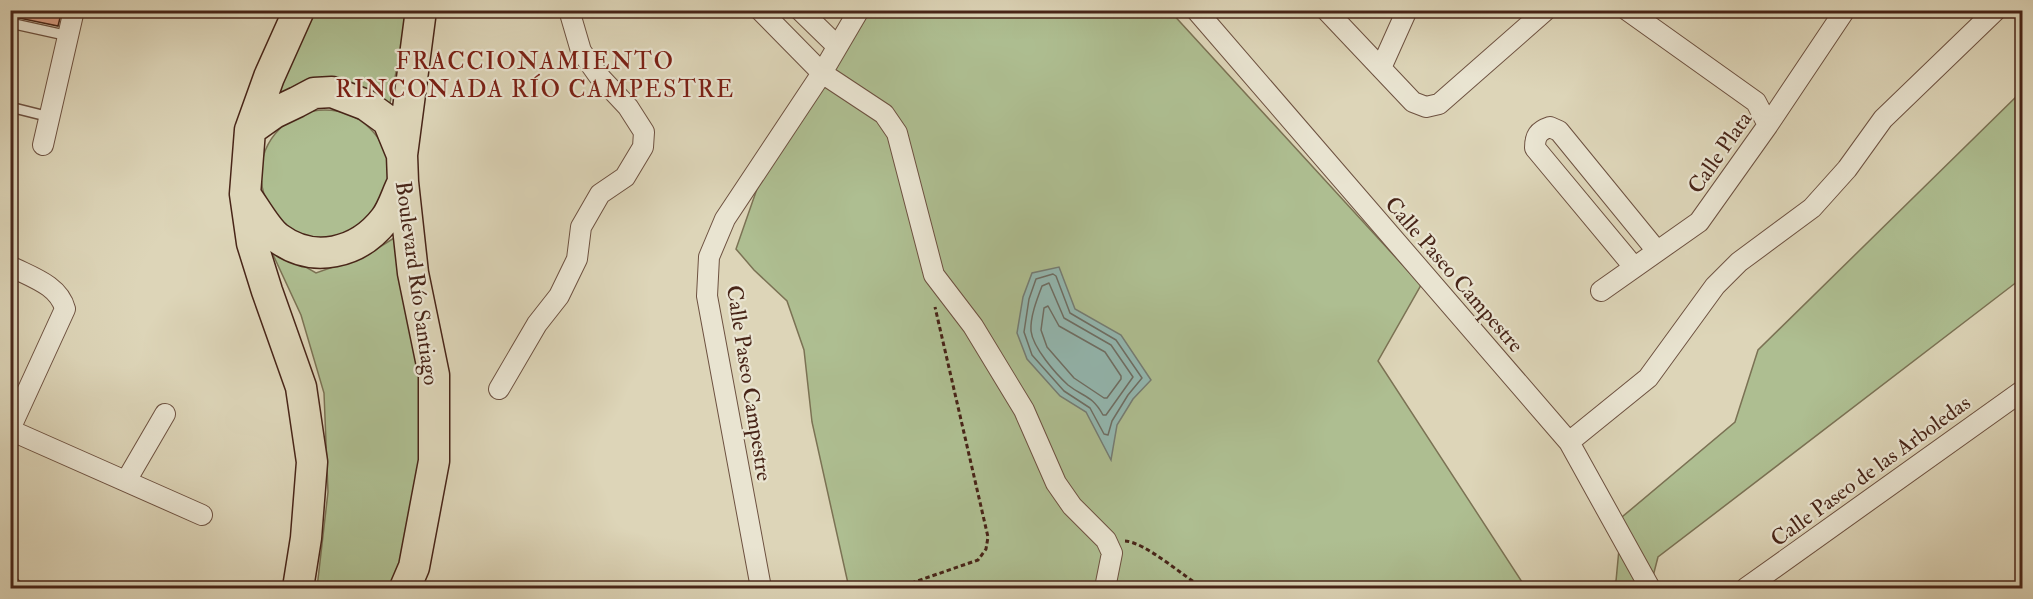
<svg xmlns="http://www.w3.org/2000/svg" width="2033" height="599" viewBox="0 0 2033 599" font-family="'IM FELL Double Pica',serif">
<rect width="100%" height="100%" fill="#ddd5b8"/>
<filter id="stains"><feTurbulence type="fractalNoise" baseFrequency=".00333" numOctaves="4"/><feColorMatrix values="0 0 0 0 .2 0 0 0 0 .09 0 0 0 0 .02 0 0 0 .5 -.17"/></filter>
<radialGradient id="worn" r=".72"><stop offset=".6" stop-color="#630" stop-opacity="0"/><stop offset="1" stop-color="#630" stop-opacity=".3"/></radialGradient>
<path fill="#aebe91" stroke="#7b7254" stroke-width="1.5" d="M311 11H408L389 108 271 100Z
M870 11H1170L1421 285 1378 361 1526 588H849L812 422 804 350 787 301 754 270 736 249 759 183Z
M2022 91V278L1658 557 1650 588H1603L1616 581 1622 517 1735 422 1758 350Z
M261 174a64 64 0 1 1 128 0a64 64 0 1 1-128 0Z
M394 238 426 396 419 480 403 564 393 588H317L328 492 324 393 301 315 269 246 316 273 367 255Z"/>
<path fill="#93b8b1" stroke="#757d74" stroke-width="1.5" d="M1059 267 1075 309 1121 335 1151 380 1133 399 1117 425 1111 460 1086 412 1060 396 1027 359 1017 333 1023 297 1032 273Z"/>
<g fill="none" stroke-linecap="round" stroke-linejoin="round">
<path stroke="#6e6e64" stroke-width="1.5" d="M1053 274 1056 276 1070 313 1116 340 1142 378 1128 395 1112 421 1108 435 1104 434 1090 408 1064 391 1032 355 1024 332 1029 299 1036 279Z
M1049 283 1064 318 1111 345 1133 377 1106 415H1103C1092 395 1083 397 1068 385 1056 374 1033 348 1031 331 1030 317 1037 299 1042 286Z
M1048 306 1059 326 1105 352 1121 376V379L1107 398H1104L1074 378 1047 347 1041 330 1044 308Z"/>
</g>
<path fill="#dca086" stroke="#482518" stroke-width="1.5" d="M14 10H62L58 26 14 17Z"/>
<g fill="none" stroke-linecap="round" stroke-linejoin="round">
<defs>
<path id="lane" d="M10 23 69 36
M10 107 50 117"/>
<path id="street" d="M760 10 822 73 884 114 897 133 934 275 973 326 1024 410 1056 483 1072 506 1106 540 1112 553 1105 588
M800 10 837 46
M1196 10 1569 442 1650 588
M1326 10 1413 102 1426 107 1439 104 1546 10
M1627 10 1756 102 1768 125
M1381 68 1407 10
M43 145 74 10
M10 266C31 277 59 285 65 309L10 429
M1634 267 1535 148C1535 136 1538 131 1550 127L1559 131 1657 251
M1601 291 1699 222 1768 125 1845 10
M499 389 537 324 559 296 577 259 581 227 600 194 625 177 643 147 644 132 628 107 598 75 581 51 569 10
M10 430 202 515
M1569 442 1648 378 1715 286 1739 262 1812 208 1847 169 1883 119 1996 10
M126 481 165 414
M10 588H12
M761 588 707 296 709 257 725 219 822 73 859 10
M1746 588 2022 391"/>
<path id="primary" d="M250 130 274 113 297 102 314 93 332 92 366 105 388 121 402 155
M247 197C255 208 267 230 278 238 313 264 358 254 385 219 393 209 397 193 403 182
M298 588 306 538 312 462 301 387 267 291 252 243 245 194 250 130 269 77 299 10
M405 588 414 567 434 461V375L413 273 403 182 402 155 421 10"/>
</defs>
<use href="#lane" stroke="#6d5140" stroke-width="12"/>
<use href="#street" stroke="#6d5140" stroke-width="22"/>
<use href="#primary" stroke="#482518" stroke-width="33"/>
<path stroke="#482518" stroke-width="3" stroke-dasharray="4.5 3" stroke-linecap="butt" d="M1125 541C1145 542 1183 576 1203 588
M897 588 978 560 986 549 988 537 935 307"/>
<use href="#lane" stroke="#e9e4d1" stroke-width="9"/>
<use href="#street" stroke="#e9e4d1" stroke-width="20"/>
<use href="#primary" stroke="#ddd5b8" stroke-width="30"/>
</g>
<g text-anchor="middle" stroke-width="4.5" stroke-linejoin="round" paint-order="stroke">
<g font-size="22" fill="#482518" stroke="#e9e4d1">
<text transform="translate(1719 152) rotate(-55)" y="8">Calle Plata</text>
<text transform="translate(1455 274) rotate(49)" y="8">Calle Paseo Campestre</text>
<text transform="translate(418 283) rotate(82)" y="8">Boulevard Río Santiago</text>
<text transform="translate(750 383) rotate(81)" y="8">Calle Paseo Campestre</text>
<text transform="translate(1870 470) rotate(-36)" y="8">Calle Paseo de las Arboledas</text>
</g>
<g font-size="24" letter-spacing="1.5" fill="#7a1f14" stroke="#e9e4d1">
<text x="535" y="69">FRACCIONAMIENTO<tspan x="535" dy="28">RINCONADA RÍO CAMPESTRE</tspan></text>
</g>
</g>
<rect width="2033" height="599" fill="none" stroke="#ddd5b8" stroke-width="36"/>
<rect x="12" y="12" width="2009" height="575" fill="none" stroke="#482518" stroke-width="3"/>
<rect x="18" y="18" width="1997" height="563" fill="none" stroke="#482518" stroke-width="1.5"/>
<rect width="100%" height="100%" filter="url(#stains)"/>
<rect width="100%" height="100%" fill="url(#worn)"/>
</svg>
